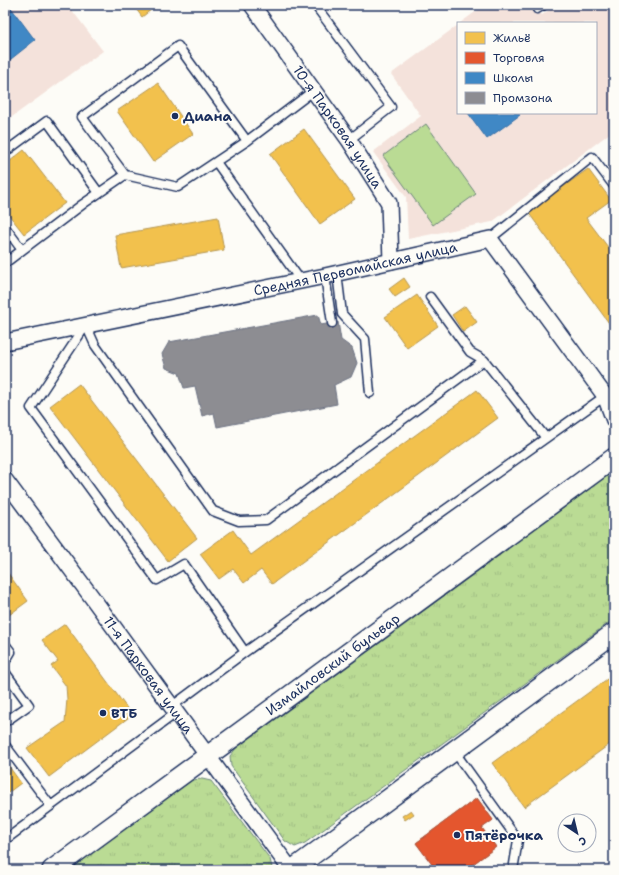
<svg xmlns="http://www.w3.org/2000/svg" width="619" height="875" viewBox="0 0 619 875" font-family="'Shantell Sans',sans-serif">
<defs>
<pattern id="park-tufts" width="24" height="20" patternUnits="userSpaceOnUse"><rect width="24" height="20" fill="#badb94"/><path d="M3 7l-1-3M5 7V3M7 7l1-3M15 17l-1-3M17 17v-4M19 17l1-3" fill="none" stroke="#9fbc82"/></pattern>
</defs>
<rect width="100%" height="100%" fill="#fdfcf7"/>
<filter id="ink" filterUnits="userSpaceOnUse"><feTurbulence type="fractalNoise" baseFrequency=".025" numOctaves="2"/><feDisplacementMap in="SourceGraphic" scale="8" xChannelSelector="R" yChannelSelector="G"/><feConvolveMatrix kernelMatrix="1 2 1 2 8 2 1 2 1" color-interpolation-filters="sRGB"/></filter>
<g filter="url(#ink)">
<path fill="#f4e2db" d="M5 5H68L103 51 5 122Z
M485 5H534L542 15 556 5H607L614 15V130L492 222 408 239 406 197 373 152 421 116 391 74 458 25V113H596V23H460Z"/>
<path fill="#badb94" stroke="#6a8579" d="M426 124 476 194 433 225 383 156Z"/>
<path fill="url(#park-tufts)" stroke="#6a8579" d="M614 471V619L305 843 295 847 285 841 231 766 230 756 237 747Z
M202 779 211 781 270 859 272 868 271 870H69L192 780Z"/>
<path fill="#f2c14e" stroke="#b29553" d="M133 5H157L142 17Z
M158 83 193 134 153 162 117 111Z
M304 129 355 199 320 224 270 154Z
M24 150 65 203 24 234 5 210V165Z
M588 169 611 200 586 218 614 255V330L528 212Z
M218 217 224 250 121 268 115 235Z
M404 278 410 287 395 297 389 289Z
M417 295 438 326 407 348 385 317Z
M465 306 477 322 463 332 452 315Z
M79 384 197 538 168 561 50 406Z
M477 390 498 418 272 584 261 570 244 583 233 569 219 579 200 554 233 530 251 555Z
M5 569 28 601 5 618Z
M65 624 132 715 49 777 27 748 65 722 67 699 66 686 51 666 58 661 42 640Z
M614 674V741L524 807 492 763Z
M5 761 21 783 5 795Z
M477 798 493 820 482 828 496 847 465 870H435L436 869 416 843Z
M411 810 414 814 405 820 402 816Z"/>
<path fill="#e4572e" stroke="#a84b3c" d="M477 798 493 820 482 828 496 847 465 870H436L416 843Z"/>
<path fill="#3f88c5" stroke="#346da6" d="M5 5H9L35 40 6 63Z
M468 113H518L520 115 487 139Z"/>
<path fill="#8d8d92" stroke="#6b7182" d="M318 315 321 325 338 322 341 340 352 348 357 363 351 377 334 385 337 404 217 427 214 413 202 416 195 386 184 388 179 373 166 368 162 354 169 342Z"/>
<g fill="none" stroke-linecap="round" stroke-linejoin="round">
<defs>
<path id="service" d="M315 5 391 107 349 140
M537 9 544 5
M5 152 47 121 99 193
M216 162 301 281
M125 175 82 117 178 46 247 141
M5 227 22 250
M490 239 592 157 614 186
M5 263 83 204 125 175 178 187 247 141 313 91
M337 273 342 314 365 339 370 393
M325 276 332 323
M430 297 470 352 484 360
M86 325 95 345 213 511 239 521 266 520 484 360 546 438
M86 325 31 408 157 580 184 564 245 652
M5 644 11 652 5 662
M5 672 29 705 5 722
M171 707 245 652 605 396
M5 745 50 805
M454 751 518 840 513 870
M5 840 176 713"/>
<g id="minor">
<path id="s1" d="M252 5 349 140 389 203 391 261"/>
<path id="s2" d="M5 342 325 276 490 239 605 396 614 420"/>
<path id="s3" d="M5 480 91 596 291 870"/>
</g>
<g id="tertiary">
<path id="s4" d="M52 870 614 458"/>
<path d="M292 870 614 633"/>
</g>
</defs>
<use href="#service" stroke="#1b2f5e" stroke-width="11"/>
<use href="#minor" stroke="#1b2f5e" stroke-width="18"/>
<use href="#tertiary" stroke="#1b2f5e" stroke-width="22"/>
<use href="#service" stroke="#fdfcf7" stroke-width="8"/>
<use href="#minor" stroke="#fdfcf7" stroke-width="15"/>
<use href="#tertiary" stroke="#fdfcf7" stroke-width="19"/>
</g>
</g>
<g fill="#1b2f5e" stroke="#fdfcf7" stroke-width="1.5">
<circle cx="175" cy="116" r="4"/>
<circle cx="103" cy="713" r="4"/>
<circle cx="457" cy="835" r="4"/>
</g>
<g text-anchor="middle" stroke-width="4" stroke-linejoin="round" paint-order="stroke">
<g font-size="14" font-weight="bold" fill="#1b2f5e" stroke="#fdfcf7" text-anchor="start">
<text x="183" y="121">Диана</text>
<text x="111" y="718">ВТБ</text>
<text x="465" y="840">Пятёрочка</text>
</g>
<g font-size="14" fill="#1b2f5e" stroke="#fdfcf7">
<text dy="5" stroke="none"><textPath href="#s1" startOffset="149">10-я Парковая улица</textPath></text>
<text dy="5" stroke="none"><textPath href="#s2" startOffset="358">Средняя Первомайская улица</textPath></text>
<text dy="5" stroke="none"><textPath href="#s4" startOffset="348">Измайловский бульвар</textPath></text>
<text dy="5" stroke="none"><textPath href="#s3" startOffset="242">11-я Парковая улица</textPath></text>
</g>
</g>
<rect width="619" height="875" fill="none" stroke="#fdfcf7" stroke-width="20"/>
<rect x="10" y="10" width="599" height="855" fill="none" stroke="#1b2f5e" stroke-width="1.5" filter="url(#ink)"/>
<rect x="457" y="22" width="140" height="92" fill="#fdfcf7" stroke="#a3aaba"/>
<rect x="465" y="32" width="20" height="12" fill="#f2c14e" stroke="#a3aaba"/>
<text x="493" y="42" font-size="12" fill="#1b2f5e">Жильё</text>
<rect x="465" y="52" width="20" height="12" fill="#e4572e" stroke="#a3aaba"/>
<text x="493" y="62" font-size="12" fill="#1b2f5e">Торговля</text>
<rect x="465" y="72" width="20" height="12" fill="#3f88c5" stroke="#a3aaba"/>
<text x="493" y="82" font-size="12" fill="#1b2f5e">Школы</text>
<rect x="465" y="92" width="20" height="12" fill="#8d8d92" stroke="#a3aaba"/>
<text x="493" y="102" font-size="12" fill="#1b2f5e">Промзона</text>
<g transform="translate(577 833) rotate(145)"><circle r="19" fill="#fdfcf7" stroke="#a3aaba"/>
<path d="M0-3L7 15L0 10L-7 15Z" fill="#1b2f5e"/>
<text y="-6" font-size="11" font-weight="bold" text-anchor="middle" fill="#1b2f5e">С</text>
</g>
</svg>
